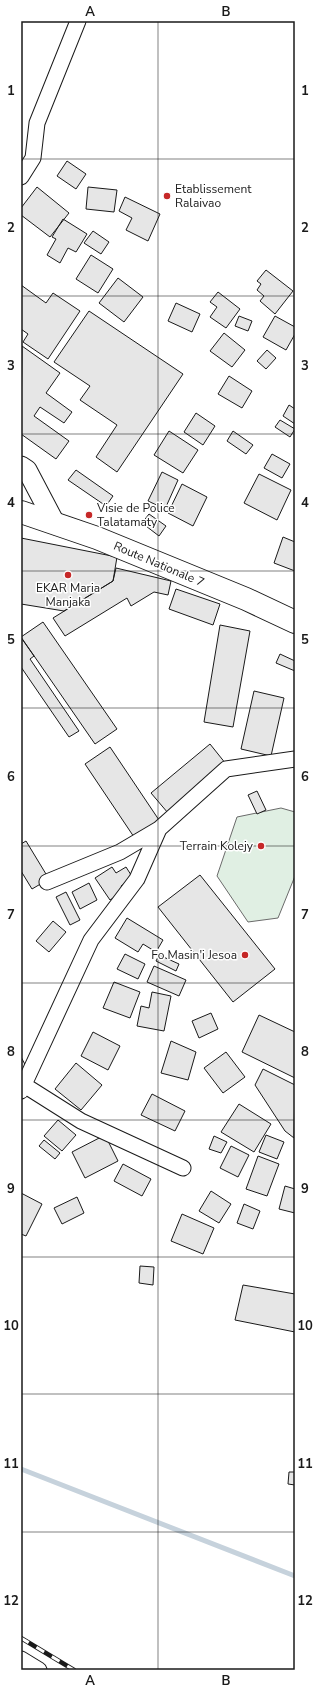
<svg xmlns="http://www.w3.org/2000/svg" width="316" height="1691" viewBox="0 0 316 1691" font-family="'Nunito Sans',sans-serif">
<rect width="100%" height="100%" fill="#fff"/>
<path fill="#e0efe3" stroke="#6a6a6a" d="M281 808 295 812V876L278 918 248 922 217 876 237 817Z"/>
<g fill="none" stroke-linecap="round" stroke-linejoin="round">
<path stroke="#c6d2dc" stroke-width="5" d="M21 1469 295 1576"/>
</g>
<path fill="#e6e6e6" stroke="#1a1a1a" d="M67 161 86 174 76 189 57 176Z
M37 187 69 213 50 237 21 215V208Z
M88 187 117 190 114 212 86 209Z
M125 197 160 214 148 241 126 230 132 218 119 211Z
M63 219 87 234 76 252 68 248 60 263 47 255 56 239 52 237Z
M93 231 109 242 101 254 84 243Z
M91 255 113 269 98 293 76 279Z
M266 270 293 291 275 314 260 301 264 296 257 290 261 284 257 281Z
M118 278 143 297 124 322 99 303Z
M21 285 46 303 53 293 80 311 48 359 23 342 28 334 21 329Z
M218 292 240 309 226 328 210 317 217 307 210 302Z
M176 303 200 314 192 332 168 321Z
M89 311 183 374 117 472 96 457 117 425 80 400 90 386 54 362Z
M239 316 252 321 248 331 235 326Z
M275 316 295 327V334L286 350 263 337Z
M224 333 245 350 232 367 210 351Z
M22 346 60 373 46 393 72 412 64 423 40 407 34 416 69 441 56 459 21 434Z
M267 350 276 358 266 369 257 361Z
M229 376 252 391 242 408 218 394Z
M289 405 295 409V424L283 416Z
M196 413 215 426 203 445 184 432Z
M280 420 295 429 290 437 275 427Z
M169 431 198 450 183 473 154 455Z
M233 431 253 445 246 454 227 441Z
M272 454 290 464 282 478 264 468Z
M76 470 113 496 106 506 68 480Z
M162 472 178 480 165 509 148 501Z
M259 474 291 490 277 520 244 503Z
M182 484 207 497 193 526 168 513Z
M149 514 166 526 159 536 142 523Z
M283 537 295 542V571L274 563Z
M21 538 117 557 113 581 64 611 21 604Z
M116 568 171 581 168 595 154 592 131 606 127 598 65 636 53 618 113 581Z
M176 589 220 604 213 625 169 609Z
M43 622 117 729 95 744 21 637Z
M220 625 250 631 233 727 204 722Z
M22 639 34 656 30 659 79 731 69 737 21 667V640Z
M280 654 295 661V671L276 663Z
M254 691 284 698 271 756 241 749Z
M210 744 226 764 168 813 151 793Z
M110 747 161 823 136 840 85 764Z
M257 791 266 810 257 814 248 795Z
M26 841 49 879 32 889 21 871V844Z
M112 867 116 873 126 867 133 878 121 886 124 891 110 900 95 878Z
M200 875 275 969 233 1002 158 907Z
M89 883 97 900 80 909 72 892Z
M66 892 80 920 70 925 56 897Z
M127 918 163 940 156 952 143 944 138 952 115 938Z
M53 921 66 932 49 952 36 941Z
M125 954 145 964 138 979 117 969Z
M159 955 179 964 176 971 156 961Z
M154 966 186 980 179 996 147 982Z
M114 982 140 992 130 1018 103 1008Z
M152 992 171 996 164 1031 137 1026 141 1006 149 1008Z
M211 1013 218 1029 199 1038 192 1021Z
M259 1015 295 1032V1078L242 1052Z
M93 1032 120 1046 108 1070 81 1056Z
M171 1041 196 1052 188 1080 161 1073Z
M226 1052 245 1077 223 1093 204 1068Z
M21 1057 28 1070 21 1075Z
M76 1063 102 1085 81 1110 55 1089Z
M263 1069 295 1085 294 1138 285 1131 255 1085Z
M152 1094 185 1111 175 1131 141 1115Z
M239 1104 271 1124 254 1152 221 1132Z
M58 1120 76 1135 62 1151 44 1136Z
M105 1135 118 1161 85 1178 72 1152Z
M266 1135 284 1142 277 1159 259 1152Z
M214 1136 227 1142 221 1153 209 1149Z
M44 1140 60 1153 55 1159 39 1146Z
M231 1146 249 1155 238 1177 220 1168Z
M258 1156 279 1164 267 1196 246 1189Z
M123 1164 151 1179 142 1196 114 1181Z
M285 1186 295 1189V1213L279 1209Z
M211 1191 231 1204 219 1223 199 1211Z
M21 1193 42 1204 26 1236 21 1234Z
M77 1197 84 1213 62 1224 54 1208Z
M244 1204 260 1211 253 1229 237 1223Z
M182 1214 214 1228 203 1254 171 1241Z
M140 1266 154 1267 153 1285 139 1283Z
M243 1285 295 1294V1332L235 1320Z
M289 1472H295V1485L288 1484Z"/>
<g fill="none" stroke-linecap="round" stroke-linejoin="round">
<defs>
<path id="minor" d="M21 177 33 158 37 123 78 21
M47 882 120 852 159 829
M24 1085 81 1121 183 1168
M21 1091 91 940 137 879 159 829 226 769 295 759
M21 1659 39 1670"/>
<path id="tertiary" d="M21 466 27 470 56 525"/>
<path id="primary" d="M21 512 97 538 246 599 295 622"/>
</defs>
<use href="#minor" stroke="#1a1a1a" stroke-width="17"/>
<use href="#tertiary" stroke="#1a1a1a" stroke-width="21"/>
<use href="#primary" stroke="#1a1a1a" stroke-width="24"/>
<use href="#minor" stroke="#fff" stroke-width="15"/>
<use href="#tertiary" stroke="#fff" stroke-width="19"/>
<use href="#primary" stroke="#fff" stroke-width="22"/>
<defs>
<path id="rail" d="M21 1638 74 1670"/>
</defs>
<use href="#rail" stroke="#1a1a1a" stroke-width="4.5"/>
<use href="#rail" stroke="#fff" stroke-width="3" stroke-dasharray="9" stroke-linecap="butt"/>
</g>
<path fill="none" stroke="#1a1a1a" stroke-width="1" stroke-opacity="0.55" d="M158 21V1670M21 159H295M21 296H295M21 434H295M21 571H295M21 708H295M21 846H295M21 983H295M21 1120H295M21 1257H295M21 1394H295M21 1532H295"/>
<g fill="#c62828" stroke="#fff" stroke-width="1.5">
<circle cx="167" cy="196" r="4"/>
<circle cx="89" cy="515" r="4"/>
<circle cx="68" cy="575" r="4"/>
<circle cx="261" cy="846" r="4"/>
<circle cx="245" cy="955" r="4"/>
</g>
<g text-anchor="middle" stroke-width="3" stroke-linejoin="round" paint-order="stroke">
<g font-size="12" fill="#1a1a1a" stroke="#fff" text-anchor="start">
<text x="175" y="193">Etablissement<tspan x="175" dy="14">Ralaivao</tspan></text>
<text x="97" y="512">Visie de Police<tspan x="97" dy="14">Talatamaty</tspan></text>
<text x="68" y="592" text-anchor="middle">EKAR Maria<tspan x="68" dy="14">Manjaka</tspan></text>
<text x="253" y="850" text-anchor="end">Terrain Kolejy</text>
<text x="237" y="959" text-anchor="end">Fo Masin'i Jesoa</text>
</g>
<g font-size="12" fill="#1a1a1a" stroke="#fff">
<text transform="translate(159 564) rotate(23)" y="4">Route Nationale 7</text>
</g>
</g>
<rect width="316" height="1691" fill="none" stroke="#ffffff" stroke-width="44"/>
<rect x="22" y="22" width="272" height="1647" fill="none" stroke="#1a1a1a" stroke-width="1.5"/>
<g font-size="13" text-anchor="middle" font-weight="bold" fill="#1a1a1a">
<text x="90" y="16">A</text>
<text x="226" y="16">B</text>
<text x="11" y="95">1</text>
<text x="305" y="95">1</text>
<text x="11" y="232">2</text>
<text x="305" y="232">2</text>
<text x="11" y="370">3</text>
<text x="305" y="370">3</text>
<text x="11" y="507">4</text>
<text x="305" y="507">4</text>
<text x="11" y="644">5</text>
<text x="305" y="644">5</text>
<text x="11" y="781">6</text>
<text x="305" y="781">6</text>
<text x="11" y="919">7</text>
<text x="305" y="919">7</text>
<text x="11" y="1056">8</text>
<text x="305" y="1056">8</text>
<text x="11" y="1193">9</text>
<text x="305" y="1193">9</text>
<text x="11" y="1330">10</text>
<text x="305" y="1330">10</text>
<text x="11" y="1468">11</text>
<text x="305" y="1468">11</text>
<text x="11" y="1605">12</text>
<text x="305" y="1605">12</text>
<text x="90" y="1685">A</text>
<text x="226" y="1685">B</text>
</g>
</svg>
